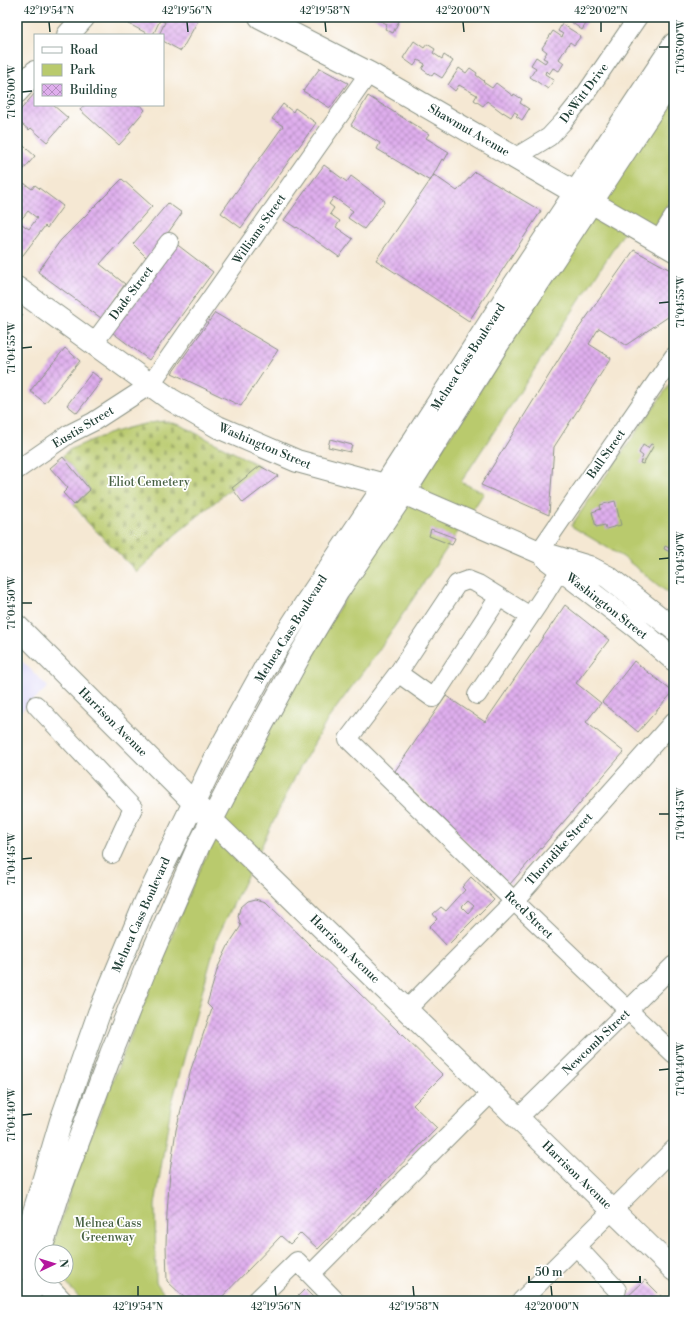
<svg xmlns="http://www.w3.org/2000/svg" width="691" height="1318" viewBox="0 0 691 1318" font-family="'Libre Bodoni',serif">
<defs>
<pattern id="cemetery-stones" width="16" height="16" patternUnits="userSpaceOnUse"><rect width="16" height="16" fill="#b9ca6d"/><path d="M2 7V4a2 2 0 0 1 4 0v3zM10 15v-3a2 2 0 0 1 4 0v3z" fill="#96a55a"/></pattern>
<pattern id="building-cross-hatch" width="8" height="8" patternUnits="userSpaceOnUse"><rect width="8" height="8" fill="#dfaeed"/><path d="M0 0l8 8M0 8l8-8" fill="none" stroke="#b48fc1"/></pattern>
</defs>
<rect width="100%" height="100%" fill="#fff"/>
<filter id="ink" filterUnits="userSpaceOnUse"><feTurbulence type="fractalNoise" baseFrequency=".025" numOctaves="2"/><feDisplacementMap in="SourceGraphic" scale="8" xChannelSelector="R" yChannelSelector="G"/><feConvolveMatrix kernelMatrix="1 2 1 2 8 2 1 2 1" color-interpolation-filters="sRGB"/></filter>
<filter id="wash" filterUnits="userSpaceOnUse"><feTurbulence type="fractalNoise" baseFrequency=".012" numOctaves="4" result="noise"/><feDisplacementMap in="SourceGraphic" scale="16" xChannelSelector="R" yChannelSelector="G"/><feGaussianBlur stdDeviation="0.9" result="paint"/><feColorMatrix in="noise" values="0 0 0 0 0 0 0 0 0 0 0 0 0 0 0 0 0 1.4 0 .05"/><feComposite in="paint" operator="in"/></filter>
<g filter="url(#wash)">
<rect width="100%" height="100%" fill="#f5e8d3"/>
<path fill="#dbd6f7" d="M17 656 48 687 17 715Z"/>
<path fill="url(#cemetery-stones)" stroke="#6c8450" d="M164 421 180 425 260 466 232 488 176 534 137 572 88 523 74 505 90 490 63 457 64 454 67 451C99 436 130 425 164 421Z"/>
<path fill="#b9ca6d" stroke="#6c8450" d="M674 91V193L644 244 625 231 461 482 484 493 376 654 328 719 296 775 217 938 171 1106 155 1205 156 1282 169 1301H82L60 1276H66V1252H51L75 1176 120 1062 194 882 234 795 321 636Z
M674 378V598L623 557 571 526Z"/>
<g id="blocks">
<path fill="url(#building-cross-hatch)" fill-rule="evenodd" d="M113 17H129L126 23Z
M132 17H200L181 51 163 41V35H159L165 22 160 20 153 35H150L129 24Z
M373 17H401L393 33 385 29 387 24Z
M568 17H581L587 22 582 30 567 19Z
M562 24 581 36 574 45 570 42 559 59 564 63 559 71 553 68 549 74 546 71 545 74 554 80 548 89 530 77 536 68 531 65 536 57 545 63 547 60 543 58 547 52 542 48 553 31 562 37 563 34 558 31Z
M414 41 424 48 427 44 435 49 433 53 442 59 444 55 453 61 442 78 434 73 432 76 422 69 425 64 418 60 414 66 403 58Z
M320 68 348 83 330 108 303 91Z
M459 68 466 73 470 68 477 73 476 75 484 81 483 82 492 88 496 83 513 96 514 94 522 99 520 103 529 109 522 120 516 116 518 114 514 112 511 117 503 112V113L487 101 483 106 474 100 477 95 459 85 455 91 448 85Z
M35 93V105H53L68 118 47 142 31 128 29 130 17 120V114Z
M368 96 429 134 426 138 449 152 444 161 442 159 430 181 377 149 380 143 351 125Z
M283 104 293 112 295 108 316 123 241 228 221 213 283 126 272 119Z
M84 105H141L145 110 129 129 131 132 119 145 80 110Z
M17 140 35 156 24 169 17 163Z
M324 165 347 182 351 176 385 201 364 229 348 218 353 211 334 197 329 204 334 208 330 214 340 221 336 227 353 239 339 257 297 227 296 228 284 220Z
M475 172 541 211 469 321 376 260 434 175 457 191Z
M17 178 32 189 35 185 63 206 47 228 45 226 17 263ZM28 211 37 218 29 229 19 222Z
M122 179 152 206 100 264 125 284 101 318 38 272 60 241Z
M168 203 182 213 149 260 133 244Z
M175 243 213 272 149 360 109 330Z
M634 250 674 272V313L626 345 599 328 589 344 611 358 554 447 549 515 481 485 574 335Z
M17 311 23 315 17 322Z
M215 313 278 350 241 406 172 373Z
M65 348 80 361 45 403 30 391Z
M92 372 102 380 77 413 67 405Z
M330 439 352 445 350 452 328 447Z
M651 444 654 445 643 464 640 463 643 456 639 453 643 445 648 448Z
M63 457 90 490 74 505 63 493 68 488 50 468Z
M260 466 278 476 243 503 232 488Z
M615 501 621 525 606 529 605 525 596 527 592 512 601 509 600 505Z
M431 529 455 538 452 545 429 536Z
M665 546 674 550V554L664 549Z
M565 605 609 640 576 683 601 703 586 722 624 752 510 884 395 771 446 696 485 722Z
M634 661 673 692 638 732 602 702Z
M471 877 494 899 447 946 429 927 437 919 433 914 441 907 446 911 465 890 462 887ZM468 901 474 906 468 913 462 907Z
M256 899 266 902 443 1075 413 1105 437 1128 318 1249 301 1233 290 1244 281 1236 218 1301H188L167 1281 166 1245 167 1213 170 1171 176 1130 191 1069 212 1009 207 1004 218 967 229 944 241 926 238 916 240 908 248 901Z
M645 1280 666 1301H623Z
M305 1289 317 1301H293Z"/>
</g>
</g>
<g filter="url(#ink)">
<use href="#blocks" fill-opacity="0" stroke="#8a9284" stroke-width="1"/>
<g fill="none" stroke-linecap="round" stroke-linejoin="round">
<defs>
<path id="minor" d="M516 157 549 137 563 122 586 93 638 17
M659 240 674 216
M93 344 169 242
M17 470 69 434 93 422 150 385 369 73
M539 552 674 356
M530 616 478 584 468 580 457 584 398 673 348 739 514 901 674 1054
M398 673 433 698 499 597
M477 695 545 594 566 560
M36 705 133 808 112 854
M407 1009 514 901 674 721
M518 1118 674 965
M576 1246 617 1290
M311 1274 492 1092
M256 1301 297 1261 336 1301
M521 1301 674 1149"/>
<path id="major" d="M260 17 369 73 674 250
M68 35 84 17
M17 92 35 72
M17 288 170 399 218 427 297 461 385 485 539 552 589 567 608 577 674 629
M546 558 636 627 674 660
M17 626 194 803 674 1270
M26 1264 61 1301
M17 1269 61 1121 99 1013 146 901 219 751 267 664 306 603 385 485 510 291 674 44
M28 1301 42 1246 59 1193 111 1054 145 970 199 845 245 756 300 655 338 591 404 493 496 347 674 77"/>
</defs>
<use href="#minor" stroke="#8a9284" stroke-width="20"/>
<use href="#major" stroke="#8a9284" stroke-width="24"/>
<use href="#minor" stroke="#fff" stroke-width="18"/>
<use href="#major" stroke="#fff" stroke-width="22"/>
</g>
</g>
<path fill="none" stroke="#1f3d34" stroke-width="1.5" d="M49 22 50 32M187 22 188 32M325 22 326 32M463 22 464 32M601 22V32M659 47H669M22 92 32 91M659 303 669 302M22 348 32 347M659 559 669 558M22 603H32M659 814H669M22 859 32 858M659 1070 669 1069M22 1115 32 1114M138 1286V1296M275 1286 276 1296M413 1286 414 1296M551 1286 552 1296"/>
<g text-anchor="middle" stroke-width="3.5" stroke-linejoin="round" paint-order="stroke">
<g font-size="12" fill="#1f3d34" stroke="#fff">
<text transform="translate(584 93) rotate(-53)" y="4">DeWitt Drive</text>
<text transform="translate(469 130) rotate(30)" y="4">Shawmut Avenue</text>
<text transform="translate(259 229) rotate(-55)" y="4">Williams Street</text>
<text transform="translate(131 293) rotate(-53)" y="4">Dade Street</text>
<text transform="translate(468 357) rotate(-57)" y="4">Melnea Cass Boulevard</text>
<text transform="translate(83 427) rotate(-31)" y="4">Eustis Street</text>
<text transform="translate(265 446) rotate(23)" y="4">Washington Street</text>
<text transform="translate(606 454) rotate(-55)" y="4">Ball Street</text>
<text transform="translate(607 606) rotate(38)" y="4">Washington Street</text>
<text transform="translate(291 629) rotate(-58)" y="4">Melnea Cass Boulevard</text>
<text transform="translate(113 722) rotate(45)" y="4">Harrison Avenue</text>
<text transform="translate(559 849) rotate(-48)" y="4">Thorndike Street</text>
<text transform="translate(141 915) rotate(-66)" y="4">Melnea Cass Boulevard</text>
<text transform="translate(529 915) rotate(44)" y="4">Reed Street</text>
<text transform="translate(345 949) rotate(44)" y="4">Harrison Avenue</text>
<text transform="translate(596 1042) rotate(-44)" y="4">Newcomb Street</text>
<text transform="translate(577 1175) rotate(44)" y="4">Harrison Avenue</text>
</g>
<g font-size="12" fill="#466042" stroke="#fff">
<text x="149" y="486">Eliot Cemetery</text>
<text x="108" y="1227">Melnea Cass<tspan x="108" dy="14">Greenway</tspan></text>
</g>
</g>
<rect width="691" height="1318" fill="none" stroke="#fff" stroke-width="44"/>
<rect x="34" y="34" width="130" height="72" fill="#ffffff" stroke="#a5b1ae"/>
<rect x="42" y="47" width="20" height="6" fill="#ffffff" stroke="#a5b1ae"/>
<text x="70" y="54" font-size="12" fill="#1f3d34">Road</text>
<rect x="42" y="64" width="20" height="12" fill="#b9ca6d" stroke="#a5b1ae"/>
<text x="70" y="74" font-size="12" fill="#1f3d34">Park</text>
<rect x="42" y="84" width="20" height="12" fill="url(#building-cross-hatch)" stroke="#a5b1ae"/>
<text x="70" y="94" font-size="12" fill="#1f3d34">Building</text>
<g transform="translate(54 1264) rotate(86)"><circle r="19" fill="#ffffff" stroke="#a5b1ae"/>
<path d="M0-3L7 15L0 10L-7 15Z" fill="#b5179e"/>
<text y="-6" font-size="11" font-weight="bold" text-anchor="middle" fill="#1f3d34">N</text>
</g>
<path d="M529 1276v6h111v-6" fill="none" stroke="#1f3d34" stroke-width="2"/>
<text x="535" y="1276" font-size="12" fill="#1f3d34" stroke="#ffffff" stroke-width="3" paint-order="stroke">50 m</text>
<rect x="22" y="22" width="647" height="1274" fill="none" stroke="#1f3d34" stroke-width="1.5"/>
<g font-size="10" text-anchor="middle" fill="#1f3d34">
<text x="49" y="14">42°19'54"N</text>
<text x="187" y="14">42°19'56"N</text>
<text x="325" y="14">42°19'58"N</text>
<text x="463" y="14">42°20'00"N</text>
<text x="601" y="14">42°20'02"N</text>
<text transform="translate(680 47) rotate(-90)" y="4">71°05'00"W</text>
<text transform="translate(11 92) rotate(-90)" y="4">71°05'00"W</text>
<text transform="translate(680 302) rotate(-90)" y="4">71°04'55"W</text>
<text transform="translate(11 348) rotate(-90)" y="4">71°04'55"W</text>
<text transform="translate(680 558) rotate(-90)" y="4">71°04'50"W</text>
<text transform="translate(11 603) rotate(-90)" y="4">71°04'50"W</text>
<text transform="translate(680 814) rotate(-90)" y="4">71°04'45"W</text>
<text transform="translate(11 859) rotate(-90)" y="4">71°04'45"W</text>
<text transform="translate(680 1069) rotate(-90)" y="4">71°04'40"W</text>
<text transform="translate(11 1115) rotate(-90)" y="4">71°04'40"W</text>
<text x="138" y="1310">42°19'54"N</text>
<text x="276" y="1310">42°19'56"N</text>
<text x="414" y="1310">42°19'58"N</text>
<text x="552" y="1310">42°20'00"N</text>
</g>
</svg>
